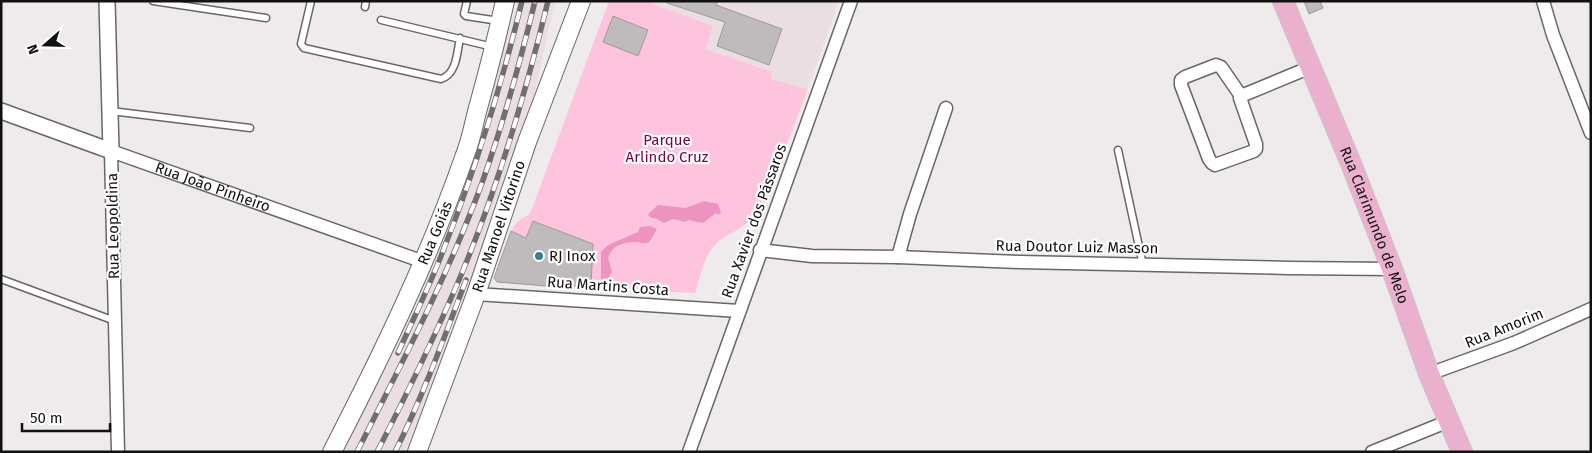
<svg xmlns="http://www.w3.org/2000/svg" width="1592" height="453" viewBox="0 0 1592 453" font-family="'Fira Sans',sans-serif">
<rect width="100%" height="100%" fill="#efebed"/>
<path fill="#eadee3" d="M517 1H555L529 120 419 419 405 452H343L418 302 475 158Z
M649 1H839L808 89 770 79 772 72 706 49 665 9Z"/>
<path fill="#fec4de" d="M609 1H649L658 6 713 26 706 49 772 72 771 79 808 89 756 226 747 223C739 230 729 234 720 240 704 253 701 274 695 293L669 292 663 294 647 291V289L617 288 615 291 609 292 565 287 573 255 511 231 518 221 530 214Z"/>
<path fill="#ed93bf" d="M704 201 718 204 721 212 718 215 716 213 703 223 688 220 686 222 673 219 664 223 657 219 650 217 648 214 658 205 686 208Z
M650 226 657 229C655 232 652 239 649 242 645 245 641 242 637 242 624 242 612 245 608 258L612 272 607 280 601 279V252L608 245 638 232 640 227Z"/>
<path fill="#bfbbbc" stroke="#9e9a9c" d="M667 1H718L716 5 782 29 769 65 717 46 725 22 667 3Z
M1304 1H1320L1323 8 1309 14Z
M613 16 648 30 638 56 603 42Z
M533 221 593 244 591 287 566 285 565 287H559L497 282 494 278 511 231 526 238Z"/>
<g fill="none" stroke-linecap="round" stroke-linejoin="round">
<defs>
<path id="service" d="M153 1 266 18
M311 1 301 44 304 48 441 79C457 74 457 52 460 38
M467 1 464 14 466 16 499 21
M365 7 366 1
M381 20 493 47
M111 111 250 128
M1118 150 1143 265
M1 279 115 321"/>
<g id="minor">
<path d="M1543 1 1553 35 1591 133"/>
<path d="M1216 65 1221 67 1241 96 1240 98 1256 144V149L1254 151 1215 165 1212 163 1209 159 1181 85V80L1185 77Z"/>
<path d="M1241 96 1311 67"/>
<path d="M760 250 812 256 898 257 1020 262 1289 268 1392 269"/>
<path d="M898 257 910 214 946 108"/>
<path d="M476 294 739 311"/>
<path d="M1429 374 1514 343 1591 309"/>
<path id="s1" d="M118 452 111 151 424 262"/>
<path d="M689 452 851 1"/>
<path d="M1372 452 1449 421"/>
</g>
<path id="tertiary" d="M1 111 111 151 107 1"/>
<g id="secondary">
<path id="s2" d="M332 452C382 355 429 258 465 155 471 140 474 123 478 108 488 72 497 37 505 1"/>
<path id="s3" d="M417 452 476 294 527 142 581 1"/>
</g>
<g id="primary">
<path id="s4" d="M1283 1 1352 166 1392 269 1429 374 1462 452"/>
</g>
</defs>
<use href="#service" stroke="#696667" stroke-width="9"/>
<use href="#minor" stroke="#696667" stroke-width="15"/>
<use href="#tertiary" stroke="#696667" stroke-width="18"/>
<use href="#secondary" stroke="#696667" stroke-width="20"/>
<use href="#primary" stroke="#c6c6c6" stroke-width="22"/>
<use href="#service" stroke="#fff" stroke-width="6"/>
<use href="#minor" stroke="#fff" stroke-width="12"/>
<use href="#tertiary" stroke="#fff" stroke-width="15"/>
<use href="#secondary" stroke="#fff" stroke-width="18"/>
<use href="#primary" stroke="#ebb0ce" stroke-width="20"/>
<defs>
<path id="rail" d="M398 353C411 324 425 295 437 266 472 180 500 92 522 1
M357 452C401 364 448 276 482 183 503 124 520 63 535 1
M377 452C406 396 434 338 459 280 497 190 525 96 548 1
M395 452C423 396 444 338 466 280"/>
</defs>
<use href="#rail" stroke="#706e6f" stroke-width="5.5"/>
<use href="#rail" stroke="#fff" stroke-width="4" stroke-dasharray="11" stroke-linecap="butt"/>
</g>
<circle fill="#398185" stroke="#fff" stroke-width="2" cx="539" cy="256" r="5"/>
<g text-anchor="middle" stroke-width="4.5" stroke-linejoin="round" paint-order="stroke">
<g font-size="15" fill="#72024a" stroke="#fff">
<text x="667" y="145">Parque<tspan x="667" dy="17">Arlindo Cruz</tspan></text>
</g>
<g font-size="15" fill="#121111" stroke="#fff">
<text dy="5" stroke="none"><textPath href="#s1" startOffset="409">Rua João Pinheiro</textPath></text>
<text transform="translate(754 221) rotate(-70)" y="5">Rua Xavier dos Pássaros</text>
<text transform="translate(113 226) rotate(-91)" y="5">Rua Leopoldina</text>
<text dy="5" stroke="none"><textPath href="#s3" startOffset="240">Rua Manoel Vitorino</textPath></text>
<text dy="5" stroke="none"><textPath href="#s4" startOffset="242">Rua Clarimundo de Melo</textPath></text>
<text dy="5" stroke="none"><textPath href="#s2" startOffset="242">Rua Goiás</textPath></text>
<text transform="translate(1077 247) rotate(1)" y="5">Rua Doutor Luiz Masson</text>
<text transform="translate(608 286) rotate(4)" y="5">Rua Martins Costa</text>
<text transform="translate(1504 328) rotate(-22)" y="5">Rua Amorim</text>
</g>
<g font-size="15" fill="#121111" stroke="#fff" text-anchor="start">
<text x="549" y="261">RJ Inox</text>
</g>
</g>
<rect width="1592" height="453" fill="none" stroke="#121111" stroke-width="5"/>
<g transform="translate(45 45) rotate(250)" stroke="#ffffff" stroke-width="4" paint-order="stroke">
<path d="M0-4L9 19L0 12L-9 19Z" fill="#121111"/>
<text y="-8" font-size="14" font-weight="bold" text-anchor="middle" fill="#121111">N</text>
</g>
<path d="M22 423v8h88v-8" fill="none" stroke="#121111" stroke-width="2.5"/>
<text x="30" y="423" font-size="15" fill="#121111" stroke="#ffffff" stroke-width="4" paint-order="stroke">50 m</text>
</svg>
